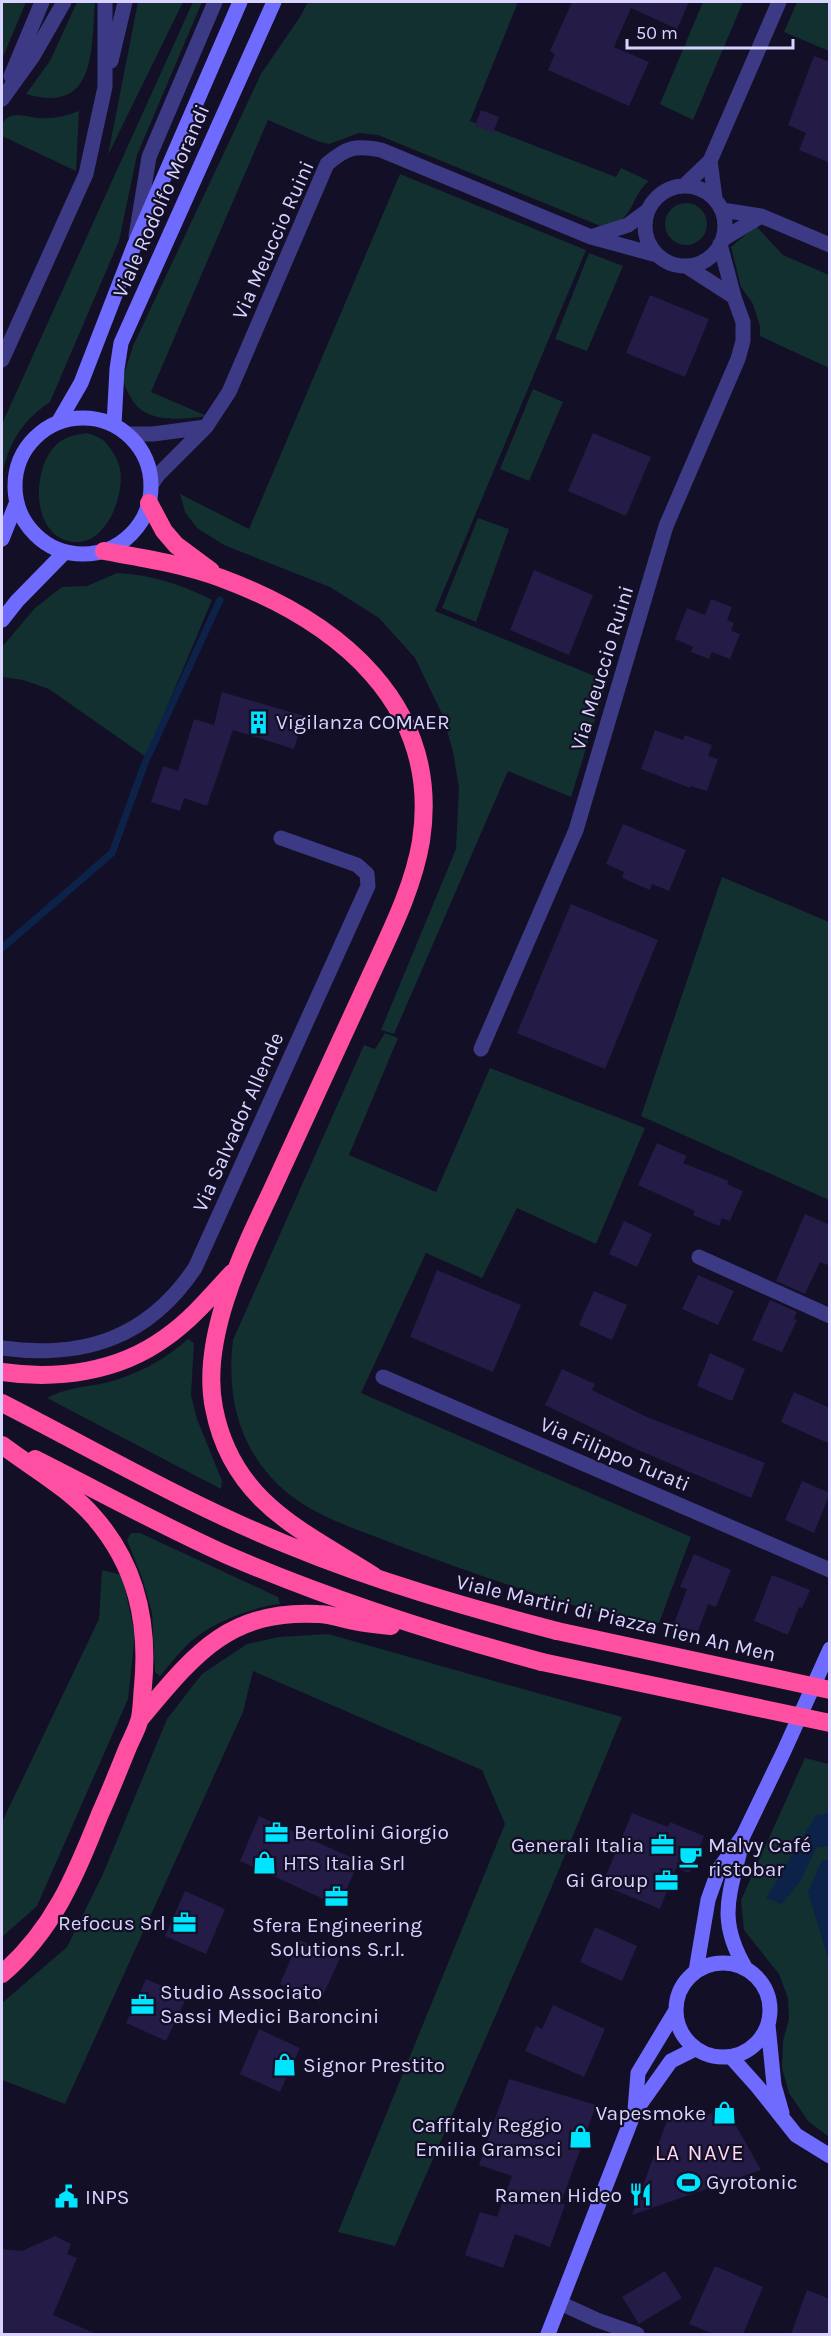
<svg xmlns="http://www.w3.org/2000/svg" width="831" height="2336" viewBox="0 0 831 2336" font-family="Karla,sans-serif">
<rect width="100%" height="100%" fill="#130f26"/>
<path fill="#12302f" d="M2 2H26L2 59Z
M77 2H95C91 49 97 115 26 94L50 61Z
M138 2H183L108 155Z
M193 2H202L137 155 119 241 50 402C23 420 8 443 2 476V424Z
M308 2H518L470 121 616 177 621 168 649 181C627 200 638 219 603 227L378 135 359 133 329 144 317 141 268 120 151 392 207 416C181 419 144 425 130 396 128 393 125 387 124 383 123 372 130 357 133 346L261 74 300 17Z
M703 2H743L693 120 660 104Z
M797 2H829V51L784 32Z
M79 111 76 171 2 136C1 129 1 123 7 118 14 111 32 118 40 118 54 119 66 116 79 111Z
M400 174 586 250 435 611 607 681 571 797 508 771 394 1034 381 1030 456 849 459 788 453 752 443 716 415 658 379 618 330 587 224 545 197 528 185 512 180 494 249 529Z
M665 224a21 21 0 1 1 42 0a21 21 0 1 1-42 0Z
M756 226 783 255 829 275V368L760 336V326L753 304 741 287 731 247Z
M589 253 623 266 587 351 555 339Z
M533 389 563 402 529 481 500 469Z
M87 433C93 435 99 437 104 441 111 448 118 459 120 469 125 496 106 545 74 542 30 538 31 467 57 444 66 436 76 435 87 433Z
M478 518 509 529 476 622 442 608Z
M117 573C153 575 180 584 212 600L146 757 49 689 23 680 2 677V647L35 608 62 587 87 586Z
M722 877 829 922V1200L641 1116Z
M385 1033 398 1038 349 1155 436 1192 490 1068 645 1128 596 1244 517 1208 482 1278 426 1253 361 1393 691 1537 659 1623C634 1618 607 1615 583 1608 520 1590 458 1568 397 1545 352 1527 303 1514 270 1476 236 1438 227 1390 233 1340L364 1045 375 1049Z
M188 1339 194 1343 191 1395 197 1419 222 1481 221 1489 47 1398C65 1388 85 1387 105 1383 136 1375 165 1360 188 1339Z
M131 1533H140L278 1597 280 1604C252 1607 208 1624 188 1644 178 1654 169 1665 160 1676L155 1672 152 1613 142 1578 127 1540Z
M102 1570 122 1575 135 1635 128 1699 37 1906 2 1937V1822L99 1619Z
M328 1634 622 1717 553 1884 395 2246 338 2232 505 1824 482 1770 253 1671 243 1712 65 2104 2 2080V2003L67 1947 103 1874 167 1719 202 1674 247 1644 279 1637Z
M805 1758 829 1764V2137L808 2121 789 2093 782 2068 783 2041 789 2019 788 1998 779 1974 744 1930 741 1900Z"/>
<path fill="#0c2248" d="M829 1813V1847H817L801 1880 782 1904 766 1898 816 1815Z
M822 1860H829V1962L808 1892Z"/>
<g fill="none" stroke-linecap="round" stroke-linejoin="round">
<path stroke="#0c2248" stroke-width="7" d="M2 948 112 853 145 763 220 600"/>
</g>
<path fill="#241b47" d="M572 2H689L677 29 631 8 614 47 649 62 629 106 548 70 555 54 550 51Z
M814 56 830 62V163L799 150 806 133 788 125Z
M481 110 499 117 493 133 475 126Z
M650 295 709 319 685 377 626 353Z
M593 433 651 457 626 516 568 491Z
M534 570 593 595 569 655 510 630Z
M711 599 732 607 727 620 734 623 731 631 740 634 730 659 712 652 709 659 691 652 693 647 675 639 687 608 705 615Z
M222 692 304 716 294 749 233 730 207 806 184 798 180 811 151 802 163 766 178 771 194 719 214 725Z
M655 730 683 740 685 735 712 745 708 756 718 759 707 791 691 786 690 788 641 769Z
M623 824 686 850 669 891 652 884 650 890 622 878 624 872 606 864Z
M571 904 658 940 605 1069 517 1033Z
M657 1143 687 1156 683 1163 729 1181 727 1184 743 1191 730 1221 722 1218 719 1226 693 1215 695 1211 638 1185Z
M805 1214 830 1225V1266L820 1262 805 1294 776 1281Z
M624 1221 652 1234 637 1267 609 1254Z
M437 1270 521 1305 493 1372 410 1337Z
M698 1275 734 1291 718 1325 682 1309Z
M594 1291 627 1305 612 1340 579 1325Z
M770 1300 797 1312 794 1319 797 1320 782 1352 752 1340Z
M710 1353 745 1369 732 1401 697 1386Z
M562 1369 595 1384 592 1390 647 1417 765 1463 751 1498 638 1450 545 1405Z
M794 1392 830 1408V1444L781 1422Z
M802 1481 830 1493 814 1533 785 1520Z
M694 1554 731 1570 716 1607 708 1604 698 1631 673 1626 687 1589 680 1587Z
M772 1575 810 1590 802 1608 799 1607 788 1635 754 1621Z
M632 1813 668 1827 670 1822 704 1836 689 1873 676 1868 660 1909 602 1885Z
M259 1816 359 1861 339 1906 240 1861Z
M185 1891 225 1909 206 1954 165 1936Z
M595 1927 637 1946 622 1981 580 1962Z
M299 1940 340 1958 320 2002 280 1984Z
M146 1979 187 1997 166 2041 126 2023Z
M553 2005 605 2029 584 2077 525 2051 536 2026 542 2029Z
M259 2029 300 2048 280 2092 240 2074Z
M509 2079 596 2105 561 2203 565 2205 550 2247 515 2234 503 2268 465 2255 480 2212 497 2217 512 2176 479 2165Z
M725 2106 761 2170 632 2215 669 2115 690 2122 694 2108 700 2119Z
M55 2236 71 2244 67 2254 77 2258 53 2315 96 2334H2V2249L22 2251Z
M715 2266 763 2287 743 2334H714L689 2324Z
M665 2271 682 2298 639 2324 622 2297Z
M807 2290 830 2299V2334H791Z"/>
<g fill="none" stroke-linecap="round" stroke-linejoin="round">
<path stroke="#3d3a85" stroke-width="15" d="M111 61 125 2
M11 76 42 2
M2 99 33 56 64 2
M710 161 715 198
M685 185 710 161 779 2
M645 226a40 40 0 1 1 80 0a40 40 0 1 1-80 0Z
M722 210 761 216 830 245
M136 236 149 157 215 2
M594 236 628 225 647 211
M723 239 761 216
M686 266 734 297
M2 360 86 174 105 87V2
M128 434H153L206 427
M151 485 158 475 206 427 229 392 327 164C347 147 355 145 381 150L591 237 657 255
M481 1049 576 830 666 526 738 359 743 341V322L734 297 720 244
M699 1257 830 1316
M2 1348C84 1359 148 1338 195 1268L368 886 367 874 357 865 281 838
M383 1377 830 1570
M560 2303 597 2320 637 2334"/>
<path stroke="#6f6bff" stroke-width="15" d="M15 486a68 68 0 1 1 136 0a68 68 0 1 1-136 0Z
M59 421 81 383 134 246 240 2
M114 425 117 369 121 343 274 2
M2 539 16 504
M2 620 17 601 65 552
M742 1842C730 1895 716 1918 746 1969
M676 2010a47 47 0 1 1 94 0a47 47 0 1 1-94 0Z
M696 1971 708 1900 719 1869 743 1836 784 1751 830 1649
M768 2025 774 2085 782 2113
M731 2057 757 2086 796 2135 830 2156
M635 2110 638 2073 676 2010
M548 2334 634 2113 671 2061 695 2049"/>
<path stroke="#ff4fa3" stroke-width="18" d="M149 503 164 531 176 545 211 571
M104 551C143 558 183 564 221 578 337 621 442 704 421 841 413 889 389 935 369 979 337 1050 304 1121 271 1192 242 1253 200 1339 214 1408 232 1502 302 1530 374 1576
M2 1372C58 1380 118 1372 165 1338 191 1320 211 1296 232 1273
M2 1403C96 1451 189 1505 288 1545 375 1581 466 1607 557 1631
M2 1445C31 1467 70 1489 94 1517 137 1566 149 1623 143 1686 142 1696 142 1707 140 1718 138 1727 132 1738 128 1747 119 1769 110 1792 100 1814 75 1876 54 1929 2 1974
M35 1459C99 1491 162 1526 227 1555 329 1599 434 1633 542 1662
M140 1719C193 1656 228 1609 318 1614 330 1614 343 1619 354 1621 367 1624 379 1625 391 1626"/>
<path stroke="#ff4fa3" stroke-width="18" d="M557 1631 830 1690
M542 1662 830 1723"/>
</g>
<defs>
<symbol id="building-bare" viewBox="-9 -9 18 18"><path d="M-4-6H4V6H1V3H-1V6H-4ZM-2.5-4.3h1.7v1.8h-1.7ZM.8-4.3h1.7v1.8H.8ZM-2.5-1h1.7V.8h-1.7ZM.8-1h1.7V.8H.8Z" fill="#00e5ff" stroke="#130f26" stroke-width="2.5" paint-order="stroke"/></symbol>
<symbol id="office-bare" viewBox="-9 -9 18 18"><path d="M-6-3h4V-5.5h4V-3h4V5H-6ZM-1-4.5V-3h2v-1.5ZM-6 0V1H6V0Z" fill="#00e5ff" stroke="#130f26" stroke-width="2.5" paint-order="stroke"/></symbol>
<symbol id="cafe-bare" viewBox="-9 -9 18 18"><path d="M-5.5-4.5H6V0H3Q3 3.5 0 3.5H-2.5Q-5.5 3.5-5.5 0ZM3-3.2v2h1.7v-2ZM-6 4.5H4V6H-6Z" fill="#00e5ff" stroke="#130f26" stroke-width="2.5" paint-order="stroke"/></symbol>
<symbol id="shop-bare" viewBox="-9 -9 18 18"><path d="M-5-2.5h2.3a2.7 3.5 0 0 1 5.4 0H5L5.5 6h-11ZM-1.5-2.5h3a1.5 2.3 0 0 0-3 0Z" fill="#00e5ff" stroke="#130f26" stroke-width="2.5" paint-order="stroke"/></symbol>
<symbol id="stadium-bare" viewBox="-9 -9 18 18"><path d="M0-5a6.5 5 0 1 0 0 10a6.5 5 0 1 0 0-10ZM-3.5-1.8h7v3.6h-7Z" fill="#00e5ff" stroke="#130f26" stroke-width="2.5" paint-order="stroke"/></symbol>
<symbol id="restaurant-bare" viewBox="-9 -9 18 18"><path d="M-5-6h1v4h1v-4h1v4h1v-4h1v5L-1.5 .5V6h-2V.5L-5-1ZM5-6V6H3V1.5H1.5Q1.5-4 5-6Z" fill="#00e5ff" stroke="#130f26" stroke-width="2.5" paint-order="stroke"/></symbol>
<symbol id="civic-bare" viewBox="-9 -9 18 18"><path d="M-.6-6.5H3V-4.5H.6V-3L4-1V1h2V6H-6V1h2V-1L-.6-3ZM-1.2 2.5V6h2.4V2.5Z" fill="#00e5ff" stroke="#130f26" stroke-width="2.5" paint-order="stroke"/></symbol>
</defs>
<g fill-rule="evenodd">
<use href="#building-bare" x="242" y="706" width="33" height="33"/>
<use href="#office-bare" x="260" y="1816" width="33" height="33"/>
<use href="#office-bare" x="646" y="1828" width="33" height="33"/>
<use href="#cafe-bare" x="674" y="1840" width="33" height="33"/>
<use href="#shop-bare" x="248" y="1846" width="33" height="33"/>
<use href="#office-bare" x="650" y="1864" width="33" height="33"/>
<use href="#office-bare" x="320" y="1880" width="33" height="33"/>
<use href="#office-bare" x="168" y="1906" width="33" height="33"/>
<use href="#office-bare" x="126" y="1988" width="33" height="33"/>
<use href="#shop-bare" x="268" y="2048" width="33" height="33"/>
<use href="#shop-bare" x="708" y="2096" width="33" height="33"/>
<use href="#shop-bare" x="564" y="2120" width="33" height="33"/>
<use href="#stadium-bare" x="672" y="2166" width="33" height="33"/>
<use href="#restaurant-bare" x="624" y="2178" width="33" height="33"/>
<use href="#civic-bare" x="50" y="2180" width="33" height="33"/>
</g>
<g text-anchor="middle" stroke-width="4.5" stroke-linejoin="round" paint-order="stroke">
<g font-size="21" fill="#d9d4ff" stroke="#130f26">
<text transform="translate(161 201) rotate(-66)" y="7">Viale Rodolfo Morandi</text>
<text transform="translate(273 240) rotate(-66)" y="7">Via Meuccio Ruini</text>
<text transform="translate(602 668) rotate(-73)" y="7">Via Meuccio Ruini</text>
<text transform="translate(238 1122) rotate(-66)" y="7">Via Salvador Allende</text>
<text transform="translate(615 1454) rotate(23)" y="7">Via Filippo Turati</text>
<text transform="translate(616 1618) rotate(13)" y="7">Viale Martiri di Piazza Tien An Men</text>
</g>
<g font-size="21" fill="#d9d4ff" stroke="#130f26" text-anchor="start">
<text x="276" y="729">Vigilanza COMAER</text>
<text x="294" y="1839">Bertolini Giorgio</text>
<text x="644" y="1852" text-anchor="end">Generali Italia</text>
<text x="708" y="1852">Malvy Café<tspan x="708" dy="24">ristobar</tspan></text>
<text x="283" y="1870">HTS Italia Srl</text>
<text x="648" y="1887" text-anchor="end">Gi Group</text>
<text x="166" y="1930" text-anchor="end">Refocus Srl</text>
<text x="337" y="1932" text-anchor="middle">Sfera Engineering<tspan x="337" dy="24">Solutions S.r.l.</tspan></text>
<text x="160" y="1999">Studio Associato<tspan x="160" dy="24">Sassi Medici Baroncini</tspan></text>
<text x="303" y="2072">Signor Prestito</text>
<text x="706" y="2120" text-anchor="end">Vapesmoke</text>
<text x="562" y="2132" text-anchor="end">Caffitaly Reggio<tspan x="562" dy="24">Emilia Gramsci</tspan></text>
<text x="706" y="2189">Gyrotonic</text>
<text x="622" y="2202" text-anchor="end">Ramen Hideo</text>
<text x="85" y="2204">INPS</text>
</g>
<g font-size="22" letter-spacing="1.5" fill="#ffd6f0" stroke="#130f26">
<text x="700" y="2160">LA NAVE</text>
</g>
</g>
<rect width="831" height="2336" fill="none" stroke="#d9d4ff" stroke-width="6"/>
<path d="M627 39v9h166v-9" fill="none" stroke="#d9d4ff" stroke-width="3"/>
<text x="636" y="39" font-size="18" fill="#d9d4ff" stroke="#130f26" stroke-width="4.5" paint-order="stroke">50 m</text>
</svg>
